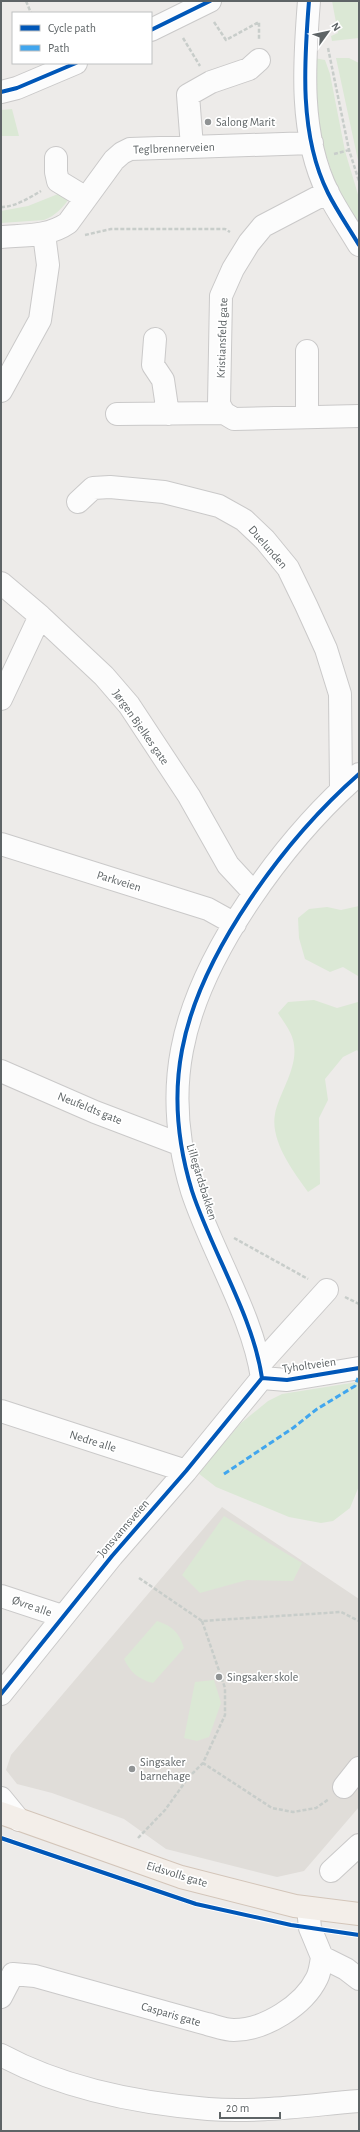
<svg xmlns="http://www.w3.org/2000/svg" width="360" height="2132" viewBox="0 0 360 2132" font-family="'Alegreya Sans',sans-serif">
<rect width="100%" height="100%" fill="#edebe9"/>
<path fill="#e0ddd9" d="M222 1507 359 1599V1807L304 1871 277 1877 166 1849 124 1819 52 1793 17 1784 6 1770 11 1755Z"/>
<path fill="#dbe8d5" d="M332 1H359V38L332 41 331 36 338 33Z
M314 58 325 60 330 74 345 151 359 198V227L335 182 318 130Z
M336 58H349L359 63V165Z
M12 109 19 136H1V110Z
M58 194 70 197C64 207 55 216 44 220L1 223V211L28 206Z
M359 906V1053L357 1050 343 1057 325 1079 328 1100 319 1118 320 1184 308 1192C293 1171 270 1141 275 1114 280 1090 300 1066 293 1040 291 1031 283 1021 278 1013L288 1002 314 1000 337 1008 358 1002V976L343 967 330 972 305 959 299 938 298 918 309 909 327 907 341 910Z
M357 1382 359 1385V1486L350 1508 333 1521 321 1523 289 1517 216 1487 198 1473 241 1423 268 1401 282 1394Z
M224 1516 302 1563 293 1581 247 1580 200 1593 182 1575Z
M157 1621C172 1626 179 1632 184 1648L153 1683C138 1679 131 1673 124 1659Z
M214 1680 221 1703 209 1737 197 1741 184 1738 195 1682Z"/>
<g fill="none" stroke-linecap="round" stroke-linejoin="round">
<defs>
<path id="minor" d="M309 1C304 63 299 135 328 193 337 211 349 228 359 245
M151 30 210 1
M1 92 17 88 76 63
M192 147 188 95 211 82 249 69 259 60
M56 158V172L58 181 86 198
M328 192 263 226 249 243 233 269 221 296 219 404 224 413 234 419 359 416
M1 237C24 235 48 237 68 223L114 160 122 153 130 149 312 143
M155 339 153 365 163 380 168 414
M307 351V417
M1 391 40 320 48 265 44 234
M117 414 224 413
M78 502 93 488 110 487 164 492 219 506 244 520 265 540 288 568 306 605 326 649 340 694 341 789
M1 583 40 616 104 676 129 705 189 796 228 865 254 893
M1 699 40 616
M1 844 208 909 235 924
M1 1071 95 1112 179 1144
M260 1364 327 1290
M262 1378C253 1316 212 1252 192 1191 178 1145 173 1097 182 1050 200 953 286 838 359 774
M262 1378 287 1380 359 1368
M1 1411 186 1471
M1 1596 62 1616
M1 1694 112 1556 186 1471 262 1378
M344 1787 359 1768
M1 1798 19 1820
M331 1871 359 1845
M308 1908 310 1928 322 1957 346 1969 359 1979
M1 1997 13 1974 35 1976 207 2024C215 2026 225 2030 234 2030 265 2030 304 2005 317 1978 320 1972 321 1964 322 1957
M1 2055C64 2089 137 2103 208 2109 257 2113 309 2105 359 2101"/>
<path id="major" d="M1 1813 181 1877 295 1906 359 1914"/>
</defs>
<use href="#minor" stroke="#cac9c9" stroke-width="24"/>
<use href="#major" stroke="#d3c5b9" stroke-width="24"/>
<path stroke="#c8cdca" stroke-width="2.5" stroke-dasharray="4 2" stroke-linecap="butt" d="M26 1 31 13
M214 22 226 40 259 22V40
M183 38 200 66
M328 48 349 150 359 181
M334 154 349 150
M1 207C15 207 29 198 41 191
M85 235 111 229H225L230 232
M234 1238 308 1279
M345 1297 359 1304
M139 1578 202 1621 341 1612 359 1621
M202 1621 225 1688V1715L203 1763 272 1808 293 1812 316 1808 329 1799
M138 1838 165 1810 188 1778 203 1763"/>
<use href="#minor" stroke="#fcfcfc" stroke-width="22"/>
<use href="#major" stroke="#f3eee9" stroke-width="22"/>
<path stroke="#41a6ee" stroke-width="3" stroke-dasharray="6 3" stroke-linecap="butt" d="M224 1474 293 1428 317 1409 355 1386 358 1378"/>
<defs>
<path id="cycleway" d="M309 1C304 63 299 135 328 193 337 211 349 228 359 245
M151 30 210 1
M1 92 17 88 76 63
M262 1378C253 1316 212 1252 192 1191 178 1145 173 1097 182 1050 200 953 286 838 359 774
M262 1378 287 1380 359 1368
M1 1694 112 1556 186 1471 262 1378
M1 1838 196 1904 291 1925 359 1935"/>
</defs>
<use href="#cycleway" stroke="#fff" stroke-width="6"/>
<use href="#cycleway" stroke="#0057b8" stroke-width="4"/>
</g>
<g fill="#909394" stroke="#fff" stroke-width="1.5">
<circle cx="208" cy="122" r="4"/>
<circle cx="219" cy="1677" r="4"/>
<circle cx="132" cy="1769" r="4"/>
</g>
<g text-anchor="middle" stroke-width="3.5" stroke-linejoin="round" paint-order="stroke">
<g font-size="12" fill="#5e6466" stroke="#fff" text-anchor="start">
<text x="216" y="126">Salong Marit</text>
<text x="227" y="1681">Singsaker skole</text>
<text x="140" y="1766">Singsaker<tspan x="140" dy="14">barnehage</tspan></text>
</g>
<g font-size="12" fill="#5e6466" stroke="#fff">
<text transform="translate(174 148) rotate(-2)" y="4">Teglbrennerveien</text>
<text transform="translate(222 338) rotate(-88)" y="4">Kristiansfeld gate</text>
<text transform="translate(268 547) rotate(49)" y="4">Duelunden</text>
<text transform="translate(141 727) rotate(55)" y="4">Jørgen Bjelkes gate</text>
<text transform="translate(119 881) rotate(17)" y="4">Parkveien</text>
<text transform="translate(90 1108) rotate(22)" y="4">Neufeldts gate</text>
<text transform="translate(202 1182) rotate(73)" y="4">Lillegårdsbakken</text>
<text transform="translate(309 1365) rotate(-8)" y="4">Tyholtveien</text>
<text transform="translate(93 1441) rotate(17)" y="4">Nedre alle</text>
<text transform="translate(123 1528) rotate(-49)" y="4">Jonsvannsveien</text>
<text transform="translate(32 1606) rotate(19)" y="4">Øvre alle</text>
<text transform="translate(177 1874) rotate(17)" y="4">Eidsvolls gate</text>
<text transform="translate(171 2014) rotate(16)" y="4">Casparis gate</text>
</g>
</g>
<rect width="360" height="2132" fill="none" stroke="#5e6466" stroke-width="4"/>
<rect x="12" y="12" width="140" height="52" fill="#ffffff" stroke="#bfc1c2"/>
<rect x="20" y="25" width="20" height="6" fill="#0057b8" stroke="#bfc1c2"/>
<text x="48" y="32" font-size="12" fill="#5e6466">Cycle path</text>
<rect x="20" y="45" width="20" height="6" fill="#41a6ee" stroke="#bfc1c2"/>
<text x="48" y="52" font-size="12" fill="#5e6466">Path</text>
<g transform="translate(328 32) rotate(57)" stroke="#ffffff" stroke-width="3" paint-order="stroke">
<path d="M0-3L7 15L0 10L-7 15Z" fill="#5e6466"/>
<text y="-6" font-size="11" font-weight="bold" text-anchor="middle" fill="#5e6466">N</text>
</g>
<path d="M220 2112v6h60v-6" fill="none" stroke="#5e6466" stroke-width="2"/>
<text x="226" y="2112" font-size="12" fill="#5e6466" stroke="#ffffff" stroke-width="3" paint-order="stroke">20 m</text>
</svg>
